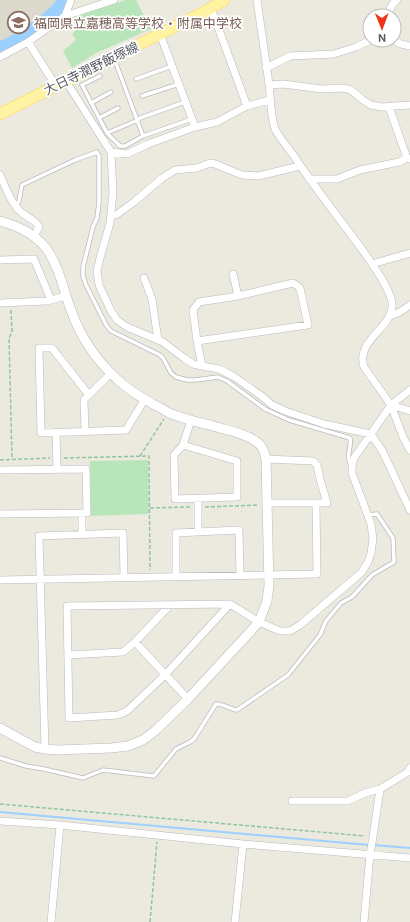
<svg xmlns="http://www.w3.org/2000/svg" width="410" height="922" viewBox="0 0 410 922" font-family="'DM Sans','Noto Sans JP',sans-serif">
<rect width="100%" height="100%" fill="#eceade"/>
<path fill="#dcd9cd" d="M0 0H61L52 13 22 33 0 45Z"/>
<path fill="#b8e6ba" d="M126 0H136L151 29 96 53 72 68 63 51 76 40 72 34 82 24 78 16Z
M148 460 149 514 91 516 90 461Z"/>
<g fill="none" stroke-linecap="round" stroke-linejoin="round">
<path stroke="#9cd1ff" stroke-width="2" d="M0 812 369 845
M373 845 410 848"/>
<path stroke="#9cd1ff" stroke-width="13" d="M0 48C18 41 55 17 64 0"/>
<defs>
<path id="service" d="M113 59 117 66 143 136
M100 76 82 85 107 133 120 146H125L143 136 192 119
M136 79 172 66
M142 96 179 84
M91 103 111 92
M99 118 118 108
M107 133 138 120 140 118 185 102
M16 206 19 201 22 185 75 160 97 152 99 156V202L97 218 93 227 83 267V276L86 285 106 325 111 331 160 355 163 358 171 373 176 377 187 380H195L218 377 227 381 265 409 289 420 350 438C352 449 345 455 351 465
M0 758 26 766 44 769 83 778 103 770 154 776 176 749 190 742 194 739 216 704C221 703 230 709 237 710L288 675 320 635 326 621 341 603 352 597 372 575 394 562 393 538 377 514 367 515"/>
<path id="minor" d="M257 0C261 28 265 56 269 84 271 99 270 114 275 129 279 137 288 148 294 156 314 187 337 215 358 244 370 261 384 279 391 298 400 326 354 338 364 367L391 405 403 437 410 450
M211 8 247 106
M65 16 71 0
M389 16C389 9 391 4 397 0
M160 34 195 127
M393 40 401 44 410 46
M28 42 56 86
M0 57 28 42 65 16 114 0
M266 68 290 56 334 54 356 47 371 40
M66 81 93 124 111 152 113 192 110 223 100 258 97 271 99 285 111 311 117 320 127 327 163 342 184 358 193 364 202 366 219 369 233 376 263 397 272 405 285 411 324 424 371 434 383 452 410 510
M269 85 283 84 322 89 343 88 351 90 363 100 371 105 382 107 410 105
M389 107 407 158
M111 152 127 154 148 144 195 127 217 122 247 106 270 100
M0 175C6 188 11 204 22 213 28 218 36 220 39 227L34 236
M309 179H337L360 170 399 162 407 158 410 159
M111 215H116L134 202 162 178 175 170 197 168 210 163 215 164 242 175 258 176 300 166
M0 260 34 259 51 300
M372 264 410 253
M233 274 238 296
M144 278 152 299 158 340
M0 303 47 301 66 296
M390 316 400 312 410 305
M197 341 308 325 300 288 293 283 238 296 199 302 193 310 197 341 202 366
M111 373 89 395 52 348H39L41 433 126 430 145 399
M391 405 410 411
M85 431 84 400 89 395
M56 432 57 469
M183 445 237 461V497L175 499 174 455 183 445 191 420
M0 470 86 469 87 513 0 514
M198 498V532
M267 503H316
M82 513V534
M176 576V533L239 530 240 575
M0 580 317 574 316 503H327L320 479 317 465 313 461 266 459
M230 604 165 675 127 711 118 715 69 718 67 606 230 604 259 622 280 631H290L300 625 361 573 368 562 371 553 373 539 371 524 352 473V466L354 458 391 405 410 390
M170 605 135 642 188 699
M68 655 123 652 135 642
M45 749 39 536 123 533 124 577
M292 801H348L365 793 380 789
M0 821 60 825 243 844 410 858
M51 922 60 825
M235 922 243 844
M364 922 370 854 373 837 380 789 408 772 410 768"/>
<path id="tertiary" d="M0 221C20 226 41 237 51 256 61 273 64 292 71 310 80 336 97 361 118 380 128 390 141 397 153 404 159 407 164 410 169 413 182 418 196 422 210 425 224 430 247 433 258 443 263 447 265 453 266 459L269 585 267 601 259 622 188 699 155 731 143 740 128 746 111 748 57 750 45 749 35 747 20 739 0 728"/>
<path id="primary" d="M0 114 208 10 224 0"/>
</defs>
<use href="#service" stroke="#b7babf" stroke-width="5"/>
<use href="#minor" stroke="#b7babf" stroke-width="8"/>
<use href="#tertiary" stroke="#b7babf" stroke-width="10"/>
<use href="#primary" stroke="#facd4a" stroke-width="12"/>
<path stroke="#90c5a1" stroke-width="1.5" stroke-dasharray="4 2" stroke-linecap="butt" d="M11 310 12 332 9 338 12 459
M140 456 164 419
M64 458 149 456 150 570
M0 460 50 458
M205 507 259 505
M150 508 191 507
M0 804 365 836
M150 922 157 842"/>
<use href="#service" stroke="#fff" stroke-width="3.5"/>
<use href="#minor" stroke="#fff" stroke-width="7"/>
<use href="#tertiary" stroke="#fff" stroke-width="9"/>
<use href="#primary" stroke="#fff2a1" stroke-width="11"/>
</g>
<defs>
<symbol id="school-ring" viewBox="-11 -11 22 22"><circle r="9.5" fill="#fff" stroke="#8d6e63" stroke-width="1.5"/><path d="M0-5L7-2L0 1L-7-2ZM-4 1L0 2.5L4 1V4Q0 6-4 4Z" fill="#8d6e63"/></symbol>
</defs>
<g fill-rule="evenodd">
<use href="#school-ring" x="6" y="10" width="25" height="25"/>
</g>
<g text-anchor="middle" stroke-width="3.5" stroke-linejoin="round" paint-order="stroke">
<g font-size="13" fill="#785e54" stroke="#fff" text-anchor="start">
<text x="34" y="28">福岡県立嘉穂高等学校・附属中学校</text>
</g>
<g font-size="13" fill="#585c61" stroke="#fff">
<text transform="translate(91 68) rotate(-26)" y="5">大日寺潤野飯塚線</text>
</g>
</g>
<g transform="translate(382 28) rotate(179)"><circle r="19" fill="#ffffff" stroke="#bcbec0"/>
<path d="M0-3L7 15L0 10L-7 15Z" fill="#f3341d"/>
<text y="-6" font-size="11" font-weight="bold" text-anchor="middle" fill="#585c61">N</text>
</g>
</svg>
